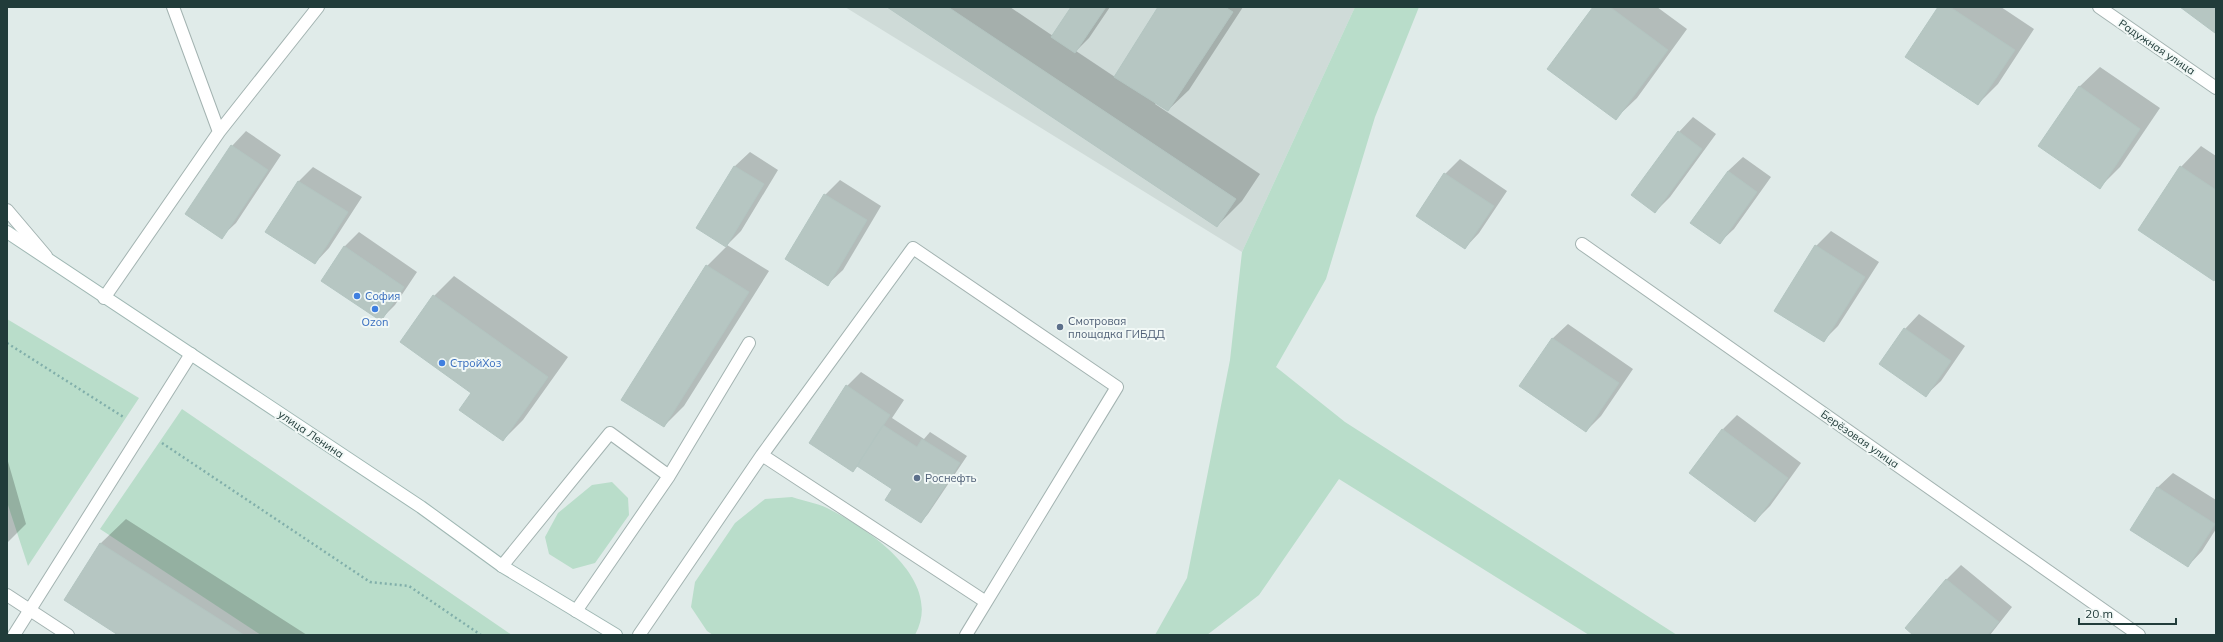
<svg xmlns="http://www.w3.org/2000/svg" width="2223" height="642" viewBox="0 0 2223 642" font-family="Mulish,sans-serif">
<rect width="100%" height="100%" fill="#e0ebe9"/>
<path fill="#cfdbd8" d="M845 7H1355L1242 252Z"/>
<path fill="#b9ddca" d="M1355 7H1419L1375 117 1326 279 1276 367 1345 422 1677 635H1589L1339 479 1259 595 1207 635H1155L1187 578 1230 360 1242 252Z
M7 319 139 398 28 566 7 502Z
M182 409 512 635H261L100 529Z
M612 482 628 498 629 515 595 563 573 569 549 554 545 537 558 513 592 485Z
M792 497C804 501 817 503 827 508 869 529 945 580 915 635H713L707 631 691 607 695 582 735 523 765 499Z"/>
<path fill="#0003" d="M889 7H1010L1053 36 1072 7H1110L1089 38 1076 51 1115 77 1160 7H1243L1189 90 1168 110 1156 102 1155 104 1260 174 1242 201 1217 226Z
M1594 7H1657L1687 29 1637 98 1616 118Z
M1940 7H2001L2034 29 1998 84 1978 104Z
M2100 67 2160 108 2120 167 2100 187 2079 87Z
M1693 117 1716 134 1670 197 1655 212 1679 132Z
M246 131 281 155 236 223 221 237 232 146Z
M2201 146 2216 156V278L2139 229 2181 167Z
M750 152 778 170 741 231 727 245 769 271 684 406 664 426 622 400 707 266 727 246 697 228 735 166Z
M1743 157 1771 177 1734 229 1719 243 1728 171Z
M1460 159 1507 191 1479 233 1465 248 1417 215 1445 174Z
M313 167 362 197 329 248 315 263 267 232 299 181Z
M840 180 881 206 843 270 828 284 787 259 825 195Z
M1831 231 1879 262 1838 326 1823 341 1775 310 1816 246Z
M359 232 417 272 395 305 380 320 344 247Z
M454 276 568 357 523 420 503 440 472 393 434 296Z
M1919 314 1965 346 1941 381 1926 395 1881 364 1905 329Z
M1568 324 1633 369 1601 416 1586 431 1521 386 1553 338Z
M861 372 904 400 892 418 924 439 930 432 967 456 928 514 921 522 894 489 858 466 853 470 847 386Z
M1737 415 1801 463 1770 506 1755 521 1723 429Z
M7 458 26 524 7 543Z
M2173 473 2216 500V529L2202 551 2188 566 2131 530 2158 487Z
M126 519 307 635H120L65 600 101 543Z
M1961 565 2012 607 1990 635H1915L1946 580Z"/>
<path fill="#b6c6c2" stroke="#b3c5c1" d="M887 7H948L1236 199 1217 227Z
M1071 7H1106L1075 53 1051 37Z
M1158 7H1225L1233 12 1168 111 1114 77Z
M1593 7H1610L1668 50 1616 120 1547 69Z
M1938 7H1950L2015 50 1978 105 1905 57Z
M2180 7H2216V31L2215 33Z
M2079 86 2140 129 2100 189 2038 146Z
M1678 131 1702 149 1655 213 1631 195Z
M231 145 268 170 222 239 185 214Z
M734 166 764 184 726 247 696 228Z
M2180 166 2216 190V278L2214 281 2138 230Z
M1728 171 1757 192 1720 244 1690 223Z
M1444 173 1494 206 1465 249 1416 216Z
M298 181 348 212 315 264 265 232Z
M824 194 867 220 828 286 785 259Z
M1815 245 1865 277 1824 342 1774 311Z
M344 246 404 287 381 321 321 281Z
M706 265 749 292 664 427 621 400Z
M433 295 548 377 503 441 459 410 471 393 400 342Z
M1904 328 1951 361 1926 397 1879 364Z
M1552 338 1619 383 1586 432 1519 386Z
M846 385 890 415 853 472 809 443Z
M883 425 917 447 922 439 960 463 921 523 885 500 892 489 857 466Z
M1722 429 1788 478 1755 522 1689 473Z
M2157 487 2215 524 2188 567 2130 530Z
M100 543 244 635H118L64 600Z
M1946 579 1999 622 1988 635H1913L1905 628Z"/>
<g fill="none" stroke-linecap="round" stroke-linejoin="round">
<defs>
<path id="service" d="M173 7 219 132
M104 298 219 132 318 7
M762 455 986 602
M502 566 610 433 669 476
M7 595 68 635
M576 611 669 476 749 343
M14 635 191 354
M639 635 762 455 913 248 1117 387 966 635"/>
<path id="minor" d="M2099 7 2216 88
M1582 244 2139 635"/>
<path id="tertiary" d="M7 210 46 256"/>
<path id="secondary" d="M7 232 421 507 502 566 616 635"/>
</defs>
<use href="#service" stroke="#a3b3b1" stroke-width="14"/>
<use href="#minor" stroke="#a3b3b1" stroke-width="14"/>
<use href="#tertiary" stroke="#a3b3b1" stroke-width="14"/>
<use href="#secondary" stroke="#9fb7b3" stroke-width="14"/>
<path stroke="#81afaa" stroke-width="2.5" stroke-dasharray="2 3" stroke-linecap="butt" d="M7 343 125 418
M162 443 370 582 409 586 481 635"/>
<use href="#service" stroke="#fff" stroke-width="12"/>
<use href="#minor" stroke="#fff" stroke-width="12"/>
<use href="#tertiary" stroke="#fff" stroke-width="12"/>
<use href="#secondary" stroke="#fff" stroke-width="12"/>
</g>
<g fill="#3f7fe0" stroke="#f1f8f6" stroke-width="1.5">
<circle cx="357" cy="296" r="4"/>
<circle cx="375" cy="309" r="4"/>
<circle cx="442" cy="363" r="4"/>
</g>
<g fill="#5c6f8a" stroke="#f1f8f6" stroke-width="1.5">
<circle cx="1060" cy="327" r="4"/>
<circle cx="917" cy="478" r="4"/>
</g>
<g text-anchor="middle" stroke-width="4" stroke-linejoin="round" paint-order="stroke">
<g font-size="11" fill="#213c3a" stroke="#f1f8f6">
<text transform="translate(2157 47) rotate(34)" y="4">Радужная улица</text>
<text transform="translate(311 434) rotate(34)" y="4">улица Ленина</text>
<text transform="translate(1860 439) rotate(35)" y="4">Берёзовая улица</text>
</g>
<g font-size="11" fill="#366cbe" stroke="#f1f8f6" text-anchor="start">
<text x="365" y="300">София</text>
<text x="375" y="326" text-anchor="middle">Ozon</text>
<text x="450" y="367">СтройХоз</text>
</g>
<g font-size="11" fill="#4e5e75" stroke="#f1f8f6" text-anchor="start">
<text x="1068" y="325">Смотровая<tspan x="1068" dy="13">площадка ГИБДД</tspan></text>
<text x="925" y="482">Роснефть</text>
</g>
</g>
<rect width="2223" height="642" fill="none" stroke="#213c3a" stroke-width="16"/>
<path d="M2079 618v6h97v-6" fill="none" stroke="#213c3a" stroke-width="2"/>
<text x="2085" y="618" font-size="12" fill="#213c3a" stroke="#f1f8f6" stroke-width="3" paint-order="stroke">20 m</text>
</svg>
